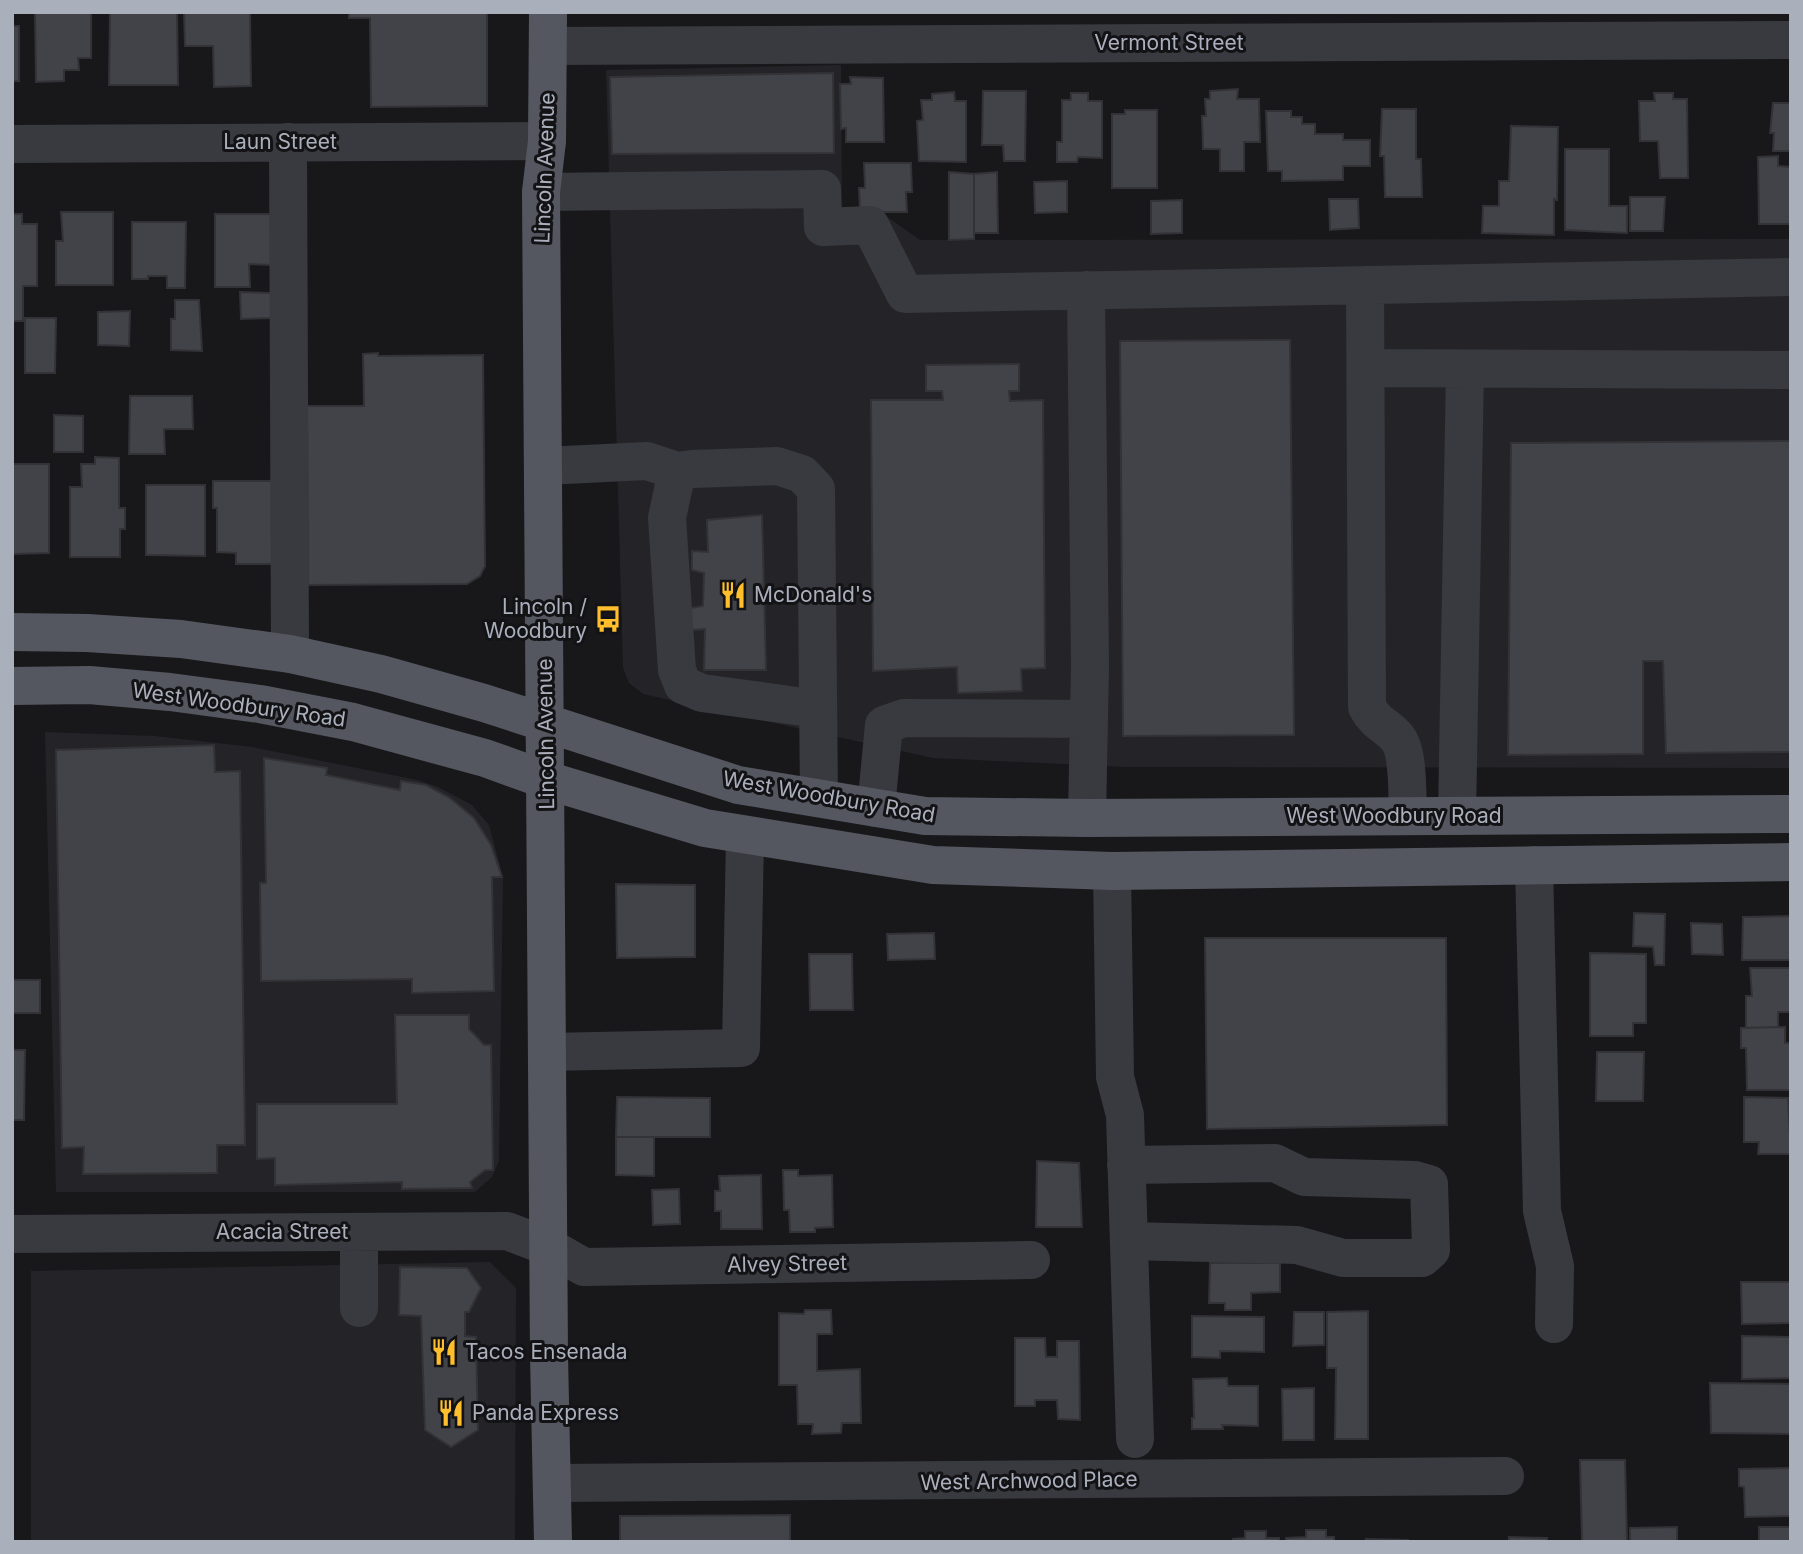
<svg xmlns="http://www.w3.org/2000/svg" width="1803" height="1554" viewBox="0 0 1803 1554" font-family="Inter,sans-serif">
<rect width="100%" height="100%" fill="#18181b"/>
<path fill="#242428" d="M841 65 842 215 889 218 920 240 1791 239V768L1128 767 933 758 643 694 629 683 623 668 606 70Z
M45 732 155 736 252 747 417 780 438 787 472 805 489 825 503 877 499 1161 492 1177 475 1192H56Z
M490 1262 516 1288 515 1542H31V1271Z"/>
<path fill="#424348" stroke="#323237" stroke-width="2" d="M35 12H91V58H78L79 70H64V81L36 82Z
M110 12H177L178 85H109Z
M184 12H250L251 86 214 87 213 46H185Z
M349 12H487V106L371 107 370 18H349Z
M12 26H19V81H12Z
M833 73 834 153 612 154 610 77Z
M850 77 883 78 884 142H846V128L841 129 840 84H851Z
M1238 89 1237 99H1259L1260 142H1244V171H1220V149H1203L1202 116H1206L1205 99H1210V91Z
M983 91H1026L1025 161H1004L1003 145H982Z
M954 92 955 101H966V162L919 161 917 121 923 120 921 100H932V94Z
M1071 93H1088V101H1102V158L1078 157 1077 162H1057V142H1062V100H1071Z
M1654 93H1673V99H1687L1688 178H1660L1658 141H1640L1639 101H1655Z
M1790 96 1791 151H1773L1774 133H1770L1773 103H1790Z
M1382 109H1416V159H1421L1422 197H1385L1384 156H1380Z
M1125 110H1157V188H1112V114H1125Z
M1266 111H1291V117H1302V124H1315V134H1343V140H1370V166H1343V180L1282 181V171H1268Z
M1511 126 1558 127 1557 200 1554 199V235L1482 233 1483 206H1499V181H1509Z
M1565 149H1609V206H1627V233L1565 230Z
M1778 156V166L1791 167V224H1759L1758 157Z
M864 163H911L912 192H906L907 212H860L859 188H865Z
M949 172 974 174V239L949 240Z
M997 172 998 233H974V174Z
M1067 181V212L1035 213 1034 182Z
M1630 197H1665L1663 231H1630Z
M1329 199H1358L1359 228 1330 230Z
M1182 200V233L1151 234V201Z
M61 212H113V285H56V241H63Z
M12 214H22V224H37V286H23V321H12Z
M215 214H271V265L249 264 250 287H215Z
M132 222H186L185 288H167V276H148V279H132Z
M240 292 271 293V318L241 319Z
M175 300H199L202 351 171 350V319H175Z
M130 311 129 346 98 345V312Z
M25 318H56L55 373H25Z
M1290 340 1294 735 1123 736 1120 341Z
M378 353V356L483 355 485 566 480 576 467 584 308 585 307 406H364L363 354Z
M1019 364V391H1009L1010 401 1043 400 1045 668 1021 669 1022 691 958 693 957 667 873 671 871 400H943L942 391H926V365Z
M130 396H192L193 429H164L165 454H129Z
M54 415 83 416V452H54Z
M1791 441V752L1666 753 1663 661H1643V754L1508 755 1511 443Z
M95 457 119 458V508H125V529H120V557H70V487H82L81 464H95Z
M13 464H49V553L13 554Z
M213 481H274V564H236V553L217 552V508H213Z
M146 485H205V556L146 555Z
M762 515 766 670H704L705 629 691 630V608L703 606 704 573 692 570V551L708 552 707 520Z
M214 745 215 772 240 771 245 1145H217V1173L83 1174 84 1147 62 1148 56 750Z
M264 758 327 768 326 775 400 790 401 781 426 785 450 798 474 818 491 845 502 877H492L494 991 412 993V979L261 981 260 883H266Z
M616 884 695 885V957L617 958Z
M1634 913 1665 914 1664 965H1655L1653 947 1633 946Z
M1791 916V960H1742L1743 917Z
M1691 923 1722 924 1723 955 1692 954Z
M934 933 935 959 888 960 887 934Z
M1205 938H1446L1447 1125 1207 1129Z
M1590 953 1646 954V1023H1633V1036H1590Z
M809 954H852L853 1010H810Z
M1750 968H1791V1012H1778V1027L1746 1028V996H1752Z
M12 980H40V1013H12Z
M395 1015H469V1029L484 1045H491L493 1170H485L470 1182 472 1188 402 1189V1182L275 1185V1158L257 1159V1104H397Z
M1785 1027V1043H1791V1090H1747L1746 1048H1741V1028Z
M12 1050H25L24 1120H12Z
M1597 1052H1644L1643 1101H1596Z
M617 1097 710 1098V1137H616Z
M1744 1097 1788 1098 1791 1154H1758L1759 1142H1744Z
M616 1137H654V1176L616 1175Z
M1037 1161 1079 1163 1082 1227H1036Z
M783 1170H798V1176L832 1175 833 1227 815 1228V1232H790L789 1210H784Z
M761 1175 762 1229H721V1211H715V1191H720L719 1176Z
M679 1189 680 1224 653 1225 652 1190Z
M1210 1263H1280V1292L1251 1293V1310H1225V1303H1209Z
M400 1267 467 1268 481 1288 469 1312H465V1336L476 1337 478 1430 451 1447 425 1430 421 1316 399 1315Z
M1741 1282H1791V1323L1742 1324Z
M805 1310H831L832 1334H817V1371L860 1369 861 1423H842L841 1433 812 1434 813 1424H798L797 1385H779V1313L804 1314Z
M1368 1311V1439H1335L1336 1368H1327V1312Z
M1294 1312H1324V1345L1293 1346Z
M1192 1316 1264 1317V1352L1220 1351V1358L1192 1357Z
M1742 1336 1791 1337V1378L1742 1379Z
M1015 1338H1045L1046 1357H1057V1341H1079L1080 1420 1058 1419 1057 1400H1035V1406H1015Z
M1227 1378 1228 1386H1258V1426L1222 1425 1223 1429H1192V1418H1194L1193 1379Z
M1710 1383 1791 1384V1434L1711 1433Z
M1314 1388V1440H1283L1282 1389Z
M1580 1460H1625L1627 1542H1582Z
M1791 1468V1516L1745 1517 1744 1487 1739 1486V1469Z
M790 1515V1542H620V1516Z
M1677 1527V1542H1630V1528Z
M1759 1527H1791V1542H1759Z
M1306 1530H1326V1537H1334V1542H1286V1538L1306 1537Z
M1245 1531H1266V1538H1279V1542H1233V1539L1245 1538Z
M1509 1537 1547 1538V1542H1509Z
M1366 1539 1408 1540V1542H1366Z"/>
<g fill="none" stroke-linecap="round" stroke-linejoin="round">
<path stroke="#393a40" stroke-width="38" d="M548 46 1791 40
M288 142 290 654
M12 144 547 141
M541 192 822 189 823 227 870 225 905 294 1791 277
M1365 285 1367 707C1378 727 1388 725 1398 739 1409 753 1407 798 1408 816
M1086 290 1090 666 1087 818
M1366 368 1791 370
M544 466 647 461 677 471 692 469 777 466 802 474 816 489 819 798
M677 471 667 518 677 670 683 685 702 693 818 709
M876 808 884 725 904 718 1089 719
M1457 816 1465 369
M1534 865 1542 1211 1555 1266 1554 1324
M1112 871 1115 1077 1125 1115 1135 1439
M548 1052 741 1048 745 836
M1126 1165 1275 1163 1304 1177 1415 1180 1429 1184 1431 1250 1422 1258H1343L1297 1245 1129 1241
M359 1232V1308
M12 1234 507 1231 549 1247 584 1267 1031 1260
M553 1483 1505 1476"/>
<path stroke="#555760" stroke-width="38" d="M548 12 547 141 541 192 549 1356 553 1542
M12 632 87 633 181 639 290 654 381 674 484 703 738 785 925 816 1087 818 1791 814
M12 686 89 685 170 692 260 704 353 722 485 758 546 780 705 828 933 865 1112 871 1791 862"/>
</g>
<defs>
<symbol id="restaurant-bare" viewBox="-9 -9 18 18"><path d="M-5-6h1v4h1v-4h1v4h1v-4h1v5L-1.5 .5V6h-2V.5L-5-1ZM5-6V6H3V1.5H1.5Q1.5-4 5-6Z" fill="#ffbe2c" stroke="#131316" stroke-width="2.5" paint-order="stroke"/></symbol>
<symbol id="bus-bare" viewBox="-9 -9 18 18"><path d="M-5-6H5V4H4V6H2V4H-2V6H-4V4H-5ZM-3.5-4V0h7V-4ZM-3.5 1.2v1.5H-2V1.2ZM2 1.2v1.5H3.5V1.2Z" fill="#ffbe2c" stroke="#131316" stroke-width="2.5" paint-order="stroke"/></symbol>
</defs>
<g fill-rule="evenodd">
<use href="#restaurant-bare" x="714" y="576" width="38" height="38"/>
<use href="#bus-bare" x="589" y="600" width="38" height="38"/>
<use href="#restaurant-bare" x="425" y="1333" width="38" height="38"/>
<use href="#restaurant-bare" x="432" y="1394" width="38" height="38"/>
</g>
<g text-anchor="middle" stroke-width="6" stroke-linejoin="round" paint-order="stroke">
<g font-size="21" fill="#aaafbc" stroke="#131316">
<text x="1169" y="50">Vermont Street</text>
<text x="280" y="149">Laun Street</text>
<text transform="translate(545 168) rotate(-88)" y="7">Lincoln Avenue</text>
<text transform="translate(239 705) rotate(8)" y="7">West Woodbury Road</text>
<text transform="translate(546 734) rotate(-91)" y="7">Lincoln Avenue</text>
<text transform="translate(829 797) rotate(10)" y="7">West Woodbury Road</text>
<text x="1394" y="823">West Woodbury Road</text>
<text x="282" y="1239">Acacia Street</text>
<text transform="translate(787 1264) rotate(-1)" y="7">Alvey Street</text>
<text transform="translate(1029 1481) rotate(-1)" y="7">West Archwood Place</text>
</g>
<g font-size="21" fill="#aaafbc" stroke="#131316" text-anchor="start">
<text x="754" y="602">McDonald's</text>
<text x="587" y="614" text-anchor="end">Lincoln /<tspan x="587" dy="24">Woodbury</tspan></text>
<text x="465" y="1359">Tacos Ensenada</text>
<text x="472" y="1420">Panda Express</text>
</g>
</g>
<rect width="1803" height="1554" fill="none" stroke="#aaafbc" stroke-width="28"/>
</svg>
